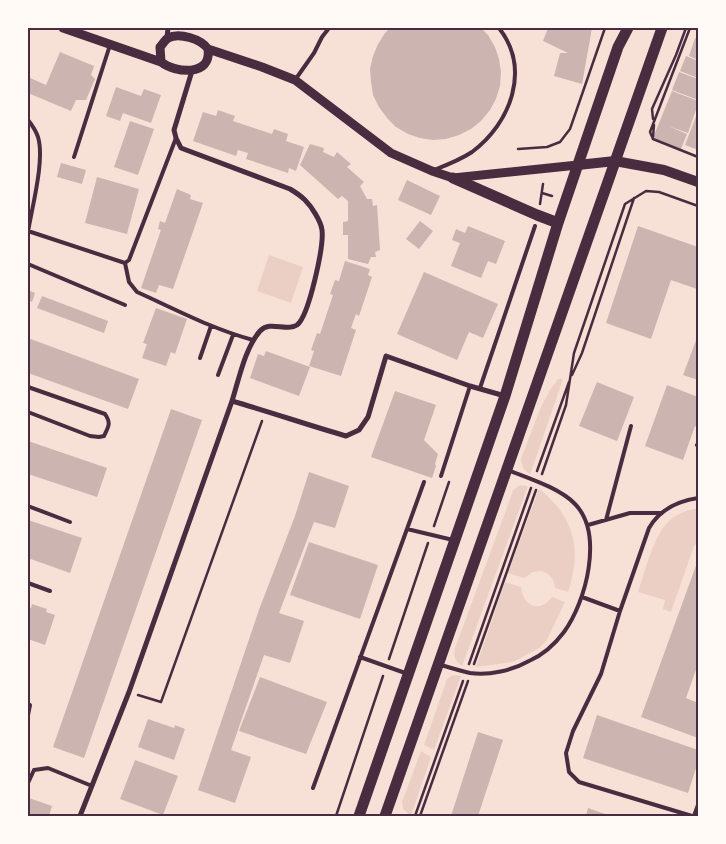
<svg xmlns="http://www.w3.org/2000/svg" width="726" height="844" viewBox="0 0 726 844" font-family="'DM Sans',sans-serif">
<rect width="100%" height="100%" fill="#f7e1d7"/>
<path fill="#ebcfc5" d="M269 255 303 267 291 303 257 291Z
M558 379H563L530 475 523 468 521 459 540 409 550 390Z
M520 485 528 486 462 666C455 661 453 656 455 648L512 494 513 490Z
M539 489C575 517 582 550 568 592L555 588C554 579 550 574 542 571L533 572 524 578 508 573Z
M698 508V542L694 546 671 612 663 609 665 600 638 592C645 572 654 533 670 520 678 513 688 510 698 508Z
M505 582 521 587C523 606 539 614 552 597L565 602 547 640 539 648 513 662 476 667Z
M455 675 461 676 434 750 424 745 447 679 451 676Z
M421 751 431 757 411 816 403 809 402 802Z"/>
<path fill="#ccb4b1" d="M390 28H481L488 35 495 47 499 59 501 72 500 86 496 99 490 110 481 121 471 129 459 135 446 139 433 140 420 138 408 134 396 127 387 118 379 107 373 95 371 82 370 69 373 56 378 44 385 33Z
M548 28H592L582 84 554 76 560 53H568L543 41Z
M695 38 698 39V60L689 56Z
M60 52 94 66 91 75 95 79 86 100H76L71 111 28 93V77L46 85Z
M686 56 698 61V78L680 71Z
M679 72 698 79V100L672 90Z
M116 87 141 96 144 89 161 95 151 123 123 113 120 121 106 116Z
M672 91 698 101V104L688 133 668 126 687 134 681 149 653 138Z
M218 110 235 116 233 121 272 134 274 129 288 134 286 141 304 147 296 171 289 168 288 173 246 159 248 153 238 150 236 156 193 141 203 112 216 116Z
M698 111V150L685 145Z
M130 121 154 129 138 175 114 167Z
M310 144 324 148 323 152 334 157 337 152 351 164 347 167 364 182 360 186 367 199H372L373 206 377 205 380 250 375 252 376 257H371L368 264 348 259V235H343V222L348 221V201L342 196 338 199 300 165Z
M61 163 86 170 82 184 57 177Z
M97 177 139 189 127 234 85 223Z
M407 180 440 196 431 215 398 200Z
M177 189 191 195 190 199 203 203 173 289 159 285 156 293 141 288 161 230 158 229 160 221 165 223Z
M420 221 433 231 419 249 406 239Z
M468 226 505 241 496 264 488 261 481 278 451 266 460 243 452 240 456 229 465 233Z
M638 226 698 247V284L697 289 671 280 651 339 606 323Z
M345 261 370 269 368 275 372 277 359 316 356 314 351 328 356 330 341 376 309 366 314 351 311 350 317 333 320 334 333 295 330 294 335 280 339 281Z
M424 272 498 304 483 338 469 332 457 360 397 334Z
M28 290 35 293 32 302 28 300Z
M42 296 108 321 104 333 37 308Z
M156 308 187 319 175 354 171 352 166 366 142 358 147 344 143 343Z
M698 335V380L683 375Z
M28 338 139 379 128 409 28 373Z
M266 351 310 367 299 396 250 378 258 354 264 356Z
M597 382 634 397 617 441 579 426Z
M667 385 698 397V428L695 426 683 460 645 446Z
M395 391 436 405 424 440 438 454 435 464 436 466 432 478 371 457Z
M171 409 202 420 84 758 53 747Z
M28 441 107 468 97 497 28 474Z
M309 472 349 486 335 528 314 522 279 613 304 621 290 663 264 655 231 750 251 757 235 803 198 790 260 607 295 516Z
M28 520 82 538 70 573 28 558Z
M309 542 378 565 360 619 290 595Z
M698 560V664L686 698 698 703V738L641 717Z
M32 604 47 609 46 612 55 615 45 645 28 639V607L31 608Z
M260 677 327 702 306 754 239 731Z
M597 715 698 750V762L688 793 583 758Z
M148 719 174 728 175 725 185 729 174 760 138 747Z
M478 732 503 740 478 816H451Z
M135 760 178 776 163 815 120 799Z
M29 798 52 806 49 816H28V802Z
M588 808 611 816H586Z"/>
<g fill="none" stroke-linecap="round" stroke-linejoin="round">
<path stroke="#4a2c40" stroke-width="2.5" d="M690 28 650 132 653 139 698 157
M653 119 652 109 676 55 686 28
M653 137 654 125
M518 149 547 147 560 142 570 129 605 28
M542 193 552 196
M540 204 543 184
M572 375 582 353 634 198
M537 471 569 382
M542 474 566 405 574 353 625 204 646 191 659 192 698 206
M434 526 449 482
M389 659 428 543
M469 664 531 488
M474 664 536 490
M138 695 161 702 262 421
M336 816 383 676
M415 816 463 681
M420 816 468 681"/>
<path stroke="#4a2c40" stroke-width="4" d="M295 80 314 53 322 37 329 28
M28 120C32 125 36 131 38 137 45 160 32 207 28 232
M74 157 110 45
M434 170C447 165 460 160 472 152 511 123 531 69 499 28
M28 231 125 263 129 260 176 138
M125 263 129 282 137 292C175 309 212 329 253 340
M28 264 125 305
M200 358 211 326
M218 375 233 335
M28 387 105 414C111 423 109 426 104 436L99 437 90 436 28 412
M480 388 535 226
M697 445 698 446
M441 476 470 386
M28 506 70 522
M606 520 631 426
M588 525 630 513H661
M407 529 424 482
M28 583 50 591
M582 597 620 611
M360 657 408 674
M441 665C451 668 461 671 470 673 489 676 513 670 529 661 543 655 555 644 564 632 586 602 604 534 575 504 560 488 528 478 508 470
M28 704 30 705 28 715
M28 783 34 770 48 768 92 786
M313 788 407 529 453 540
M692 816 579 782 569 772 566 753 573 731 601 674 620 611 649 528C660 509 678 501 698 498
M694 816 698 805"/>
<path stroke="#4a2c40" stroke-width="5" d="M167 38 168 28
M232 401C270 412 308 425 346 436L359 430 368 417 386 356 470 386 505 396
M80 816 129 692 232 401C239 379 245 348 260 331 270 320 286 332 297 325 309 316 324 246 322 230 321 221 311 206 305 200 301 196 295 192 290 189L181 148 176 138 174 130 192 71"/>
<path stroke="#4a2c40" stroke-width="9" d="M63 28 161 62C175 73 212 77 208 49
M161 62 160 47C162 45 165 40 168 38 179 32 201 39 208 49L262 67 295 80 391 153 432 171 453 178 578 165"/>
<path stroke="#4a2c40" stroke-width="10" d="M578 165 615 161 664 170 698 182"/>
<path stroke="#4a2c40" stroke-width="11" d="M453 178 537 215 558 223
M359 816 505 396 558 223 618 47 628 28
M385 816 662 28"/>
</g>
<rect width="726" height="844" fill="none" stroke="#fffaf5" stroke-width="58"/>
<rect x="29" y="29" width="668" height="786" fill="none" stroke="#4a2c40" stroke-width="2"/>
</svg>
